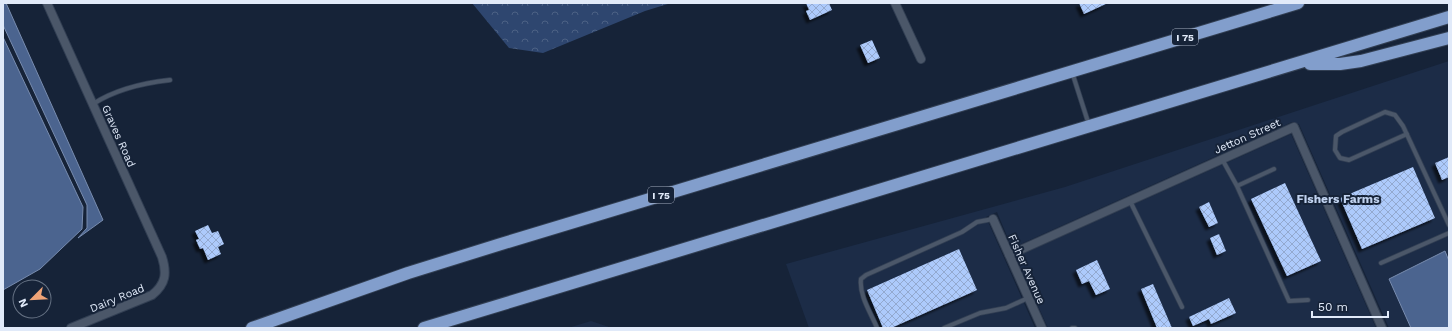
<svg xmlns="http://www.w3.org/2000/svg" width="1452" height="331" viewBox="0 0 1452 331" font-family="'Work Sans',sans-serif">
<defs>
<pattern id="forest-crowns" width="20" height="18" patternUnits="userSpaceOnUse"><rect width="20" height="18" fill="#2e466f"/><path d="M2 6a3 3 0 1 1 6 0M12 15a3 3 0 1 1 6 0" fill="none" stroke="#4c6184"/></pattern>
<pattern id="building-cross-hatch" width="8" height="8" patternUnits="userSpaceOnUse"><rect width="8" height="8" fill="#adcafb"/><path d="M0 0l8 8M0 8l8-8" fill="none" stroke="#93a9cf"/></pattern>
<filter id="shadow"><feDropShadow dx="-3.5" dy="3.5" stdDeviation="1" flood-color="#0009"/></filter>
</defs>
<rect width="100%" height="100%" fill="#162338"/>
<path fill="#1c2c47" d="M1449 61V261L1445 252 1389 279 1411 328H1389L1299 124 1292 122 1012 248 997 212 986 217 1035 328H809L786 264 1065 187Z
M1291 134 1376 328H1048L1016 257Z
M591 321 612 328H568Z"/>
<path fill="url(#forest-crowns)" d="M472 3H671L645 11 543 53 509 48Z"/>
<path fill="#4b648f" stroke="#788caf" d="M3 3H6L103 220 78 238 87 228V205L3 25Z
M3 37 83 207 82 229 40 269 3 290Z
M1445 251 1449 261V328H1411L1389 279Z"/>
<path fill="url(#building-cross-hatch)" filter="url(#shadow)" d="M806 3H829L832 10 810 20 806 11 809 10Z
M1079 3H1108L1084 14Z
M872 40 880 58 868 63 860 45Z
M1449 157V177L1442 180 1435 163Z
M1413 167 1435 218 1362 249 1340 198Z
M1285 183 1321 261 1287 276 1251 199Z
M1209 202 1218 223 1209 227 1199 207Z
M208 225 212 233 218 231 224 244 218 247 221 254 208 260 203 248 200 249 196 240 199 239 195 231Z
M1219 234 1226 251 1217 255 1210 238Z
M959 249 977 290 891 328H883L867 290Z
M1097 260 1110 289 1096 295 1089 281 1082 284 1076 270Z
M1153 284 1172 328H1157L1141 289Z
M1229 298 1236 313 1211 324 1209 319 1193 326 1189 317Z"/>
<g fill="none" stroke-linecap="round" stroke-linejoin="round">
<defs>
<path id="service" d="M1072 72 1089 125
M93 104C116 89 143 83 170 80
M1407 134 1349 160 1340 158 1335 150 1336 136 1342 132 1385 112 1395 115 1403 126 1449 225
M1222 159 1237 186 1289 301 1308 300
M1237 186 1274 169
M1130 201 1182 307
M1381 263 1449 233
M877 328C871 313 859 296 861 279L866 275 962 232 977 222 993 219
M944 328 980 313 1006 308 1028 298
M1072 328H1075"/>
<path id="minor" d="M47 3 162 257C167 273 166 284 152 295L71 328
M895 3 921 59
M993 219 1042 328
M1009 255 1294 127 1382 328"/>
<path id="motorway" d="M1310 64H1340L1361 61 1449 38
M252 328 408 273 501 244 1298 3
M424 328 1449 17"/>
</defs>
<use href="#service" stroke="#323f53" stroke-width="5.5"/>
<use href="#minor" stroke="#323f53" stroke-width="10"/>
<use href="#motorway" stroke="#323f53" stroke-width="14"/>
<use href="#service" stroke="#4b5769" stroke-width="4"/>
<use href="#minor" stroke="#4b5769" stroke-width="8"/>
<use href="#motorway" stroke="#829ecc" stroke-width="12"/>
</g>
<g text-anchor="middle" stroke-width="4" stroke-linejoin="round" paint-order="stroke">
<g fill="#162338" stroke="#a4aebf" stroke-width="1">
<rect x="1172" y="29" width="26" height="16" rx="3"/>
<rect x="648" y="187" width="26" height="16" rx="3"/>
</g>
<g font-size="10" font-weight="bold" fill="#e1eaf9">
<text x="1185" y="41">I 75</text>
<text x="661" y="199">I 75</text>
</g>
<g font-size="11" fill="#e1eaf9" stroke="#162338">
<text transform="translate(119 136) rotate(66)" y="4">Graves Road</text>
<text transform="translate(1247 136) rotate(-24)" y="4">Jetton Street</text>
<text transform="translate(1027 269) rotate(66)" y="4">Fisher Avenue</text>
<text transform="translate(117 298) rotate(-22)" y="4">Dairy Road</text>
</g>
<g font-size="12" font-weight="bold" fill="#c1d3f0" stroke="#162338">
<text x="1338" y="203">Fishers Farms</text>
</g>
</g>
<rect width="1452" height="331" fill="none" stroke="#e1eaf9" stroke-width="8"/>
<g transform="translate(32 299) rotate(246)"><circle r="19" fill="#162338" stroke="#677385"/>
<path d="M0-3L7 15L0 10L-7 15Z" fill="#efa377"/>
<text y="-6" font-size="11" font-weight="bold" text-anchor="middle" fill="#e1eaf9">N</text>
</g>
<path d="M1312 311v6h76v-6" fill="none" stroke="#e1eaf9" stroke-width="2"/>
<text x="1318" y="311" font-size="12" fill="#e1eaf9" stroke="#162338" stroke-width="3" paint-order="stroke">50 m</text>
</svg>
